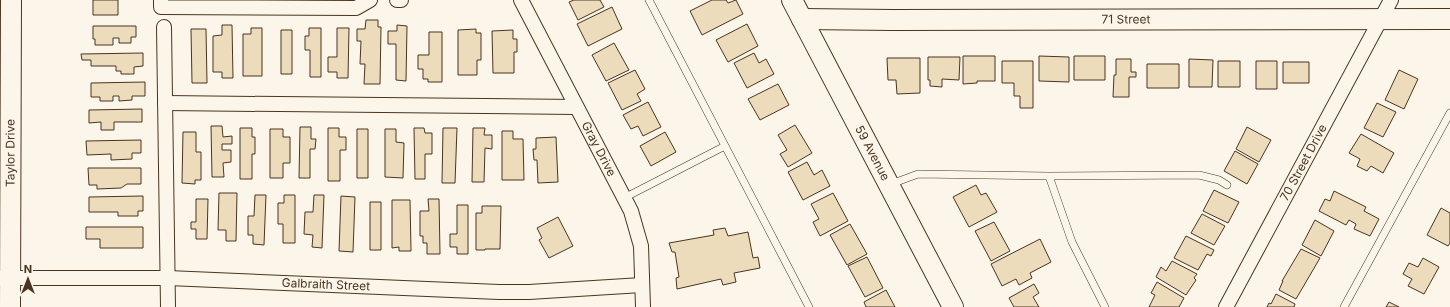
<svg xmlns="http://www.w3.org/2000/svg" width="1450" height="307" viewBox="0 0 1450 307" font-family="Inter,sans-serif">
<rect width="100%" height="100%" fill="#fbf6e9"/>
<path fill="#ecdcbc" stroke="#4a3520" d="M93 0H118V15H93Z
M574 0H600L604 7 578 20 569 2Z
M712 0H726L728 3 736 0 743 14 702 35 690 11Z
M612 7 622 29 588 46 577 24Z
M366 20H378V27H381L380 84H364L365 64H360L361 41H357V29H365Z
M747 24 758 46 728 62 716 40Z
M222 25H232L233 78H222V72H213V36L222 35Z
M397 25 407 26 406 81 396 80V44H388V31H397Z
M93 26H136V37H131V43H119V38H113V45H95V39H93Z
M251 28H262V76H243V34H251Z
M309 28H321V77H310V50H305V36H309Z
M337 28H349L348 78H337V72H328V57H337Z
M191 29H206L207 83H192Z
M476 29V33H481V60H477V75H458V30Z
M281 30H292V74H281Z
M513 30V39H517V52H514V73H493L492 31Z
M429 32H442V82H428V79H423V69H418V55H429Z
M614 43 629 70 606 81 592 55Z
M143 53V66L134 67V74H121V71H116V66H91V60H82L81 54Z
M754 53 759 63 766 59 774 74 747 88 734 63Z
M963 56H995V81H977V83L963 84Z
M1039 56 1069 57V82L1039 81Z
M1074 56H1105V80H1074Z
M928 57H960L959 80 942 79V87L930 86V80H928Z
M887 58H920V93L897 94 896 80H888Z
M1116 59H1131V72H1136V77H1129V97H1113L1114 75H1116Z
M1189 59 1213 60 1212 87H1189Z
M1002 61H1033V108H1020V96H1014V83H1002Z
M1218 61H1240V87H1218Z
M1256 61H1277V89H1256Z
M1283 62H1309V83H1283Z
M1147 64H1179V88H1147Z
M635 70 645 89 637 94 641 101 622 110 608 83Z
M1399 70 1418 79 1404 109 1385 100Z
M145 82V96H132V100L119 101V96H113V101H100V97H91V83Z
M778 84 789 105 760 120 748 99Z
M648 102 661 127 643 136 638 126 631 129 623 115Z
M1377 103 1396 112 1383 137 1364 128Z
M142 109V122H114V130H101V122L89 123V110Z
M795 125 812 153 788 167 780 154 787 150 778 135Z
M211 126H222L223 137 232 136V144H222V150H231V162L223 163 224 177H212Z
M300 127H311V139H316L315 149H310V178H299Z
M1247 127 1271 140 1259 162 1236 149Z
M240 128H252V137H255V154H252V179H240Z
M328 128H339V137H346V150H340V181H328Z
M414 128H424L425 133H432V154H425V179H415Z
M443 128H457L455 183H442Z
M473 128H485L484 135H492V149L485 148 484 182H472Z
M270 129H283V137H290V163H283V178H270Z
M357 129H368V178H357Z
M385 129H396V142L404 143 403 178 385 177Z
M502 131H513V139H523L524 180H502Z
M183 132H196V152H201V180H195V184L182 183Z
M665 132 676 152 651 166 640 146Z
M1361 134 1394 153 1383 173 1371 166 1367 171 1357 166 1360 159 1349 153Z
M556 137 558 182 538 183 537 160H534L533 149H536V138Z
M141 140V153H132V159L111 160V154L87 155 86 141Z
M1235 151 1258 164 1247 184 1224 171Z
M807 162 814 175 822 170 830 186 803 200 788 172Z
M88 168H141V184H127L121 188 97 189V185H89Z
M976 185 981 195 986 193 997 212 969 227 953 197Z
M1214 190 1239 202 1228 223 1203 211Z
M1334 191 1366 207 1364 211 1379 219 1370 236 1354 229 1356 224 1349 220 1346 225 1319 211 1325 199 1330 201Z
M219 193H237L236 241H226V230H218Z
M833 193 848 221 820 236 813 222 819 219 811 204Z
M255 195H266L264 245 253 244V235H248V216H254Z
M284 195H295V243H283V224H278V203H284Z
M314 195H324L322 248 312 247 313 235 304 234 305 212H313Z
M143 196V211H138V216H118V212H89V197Z
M341 196 355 197 353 252 339 251Z
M196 199H208L207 239H196V229H191V222H196Z
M428 199H439L440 254H427V243H423V236H420V211H429Z
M392 200H410L411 251H399V247L392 248Z
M370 202H381V250H370Z
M457 205H468V254H457V247H450V234H457Z
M482 206H501L500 249H485V250H476V213H482Z
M1441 208 1450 213V243L1448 246 1427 235Z
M1202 214 1225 226 1214 245 1191 233Z
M558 217 573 246 549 258 539 240 542 238 537 228Z
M1315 220 1334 231 1321 256 1302 245Z
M994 222 1010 251 991 261 975 231Z
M850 224 867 254 847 265 830 235Z
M86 227H143V248H100V239H86Z
M725 228 728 236 748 232 753 258 758 257 760 268 734 273 736 282 723 285 721 279 677 289 676 278 679 277 675 252H672L669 243 714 235 713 230Z
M1186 236 1214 250 1211 256 1207 254 1198 270 1174 258Z
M1040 239 1051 262 1030 273 1032 278 1019 285 1016 279 1002 286 991 264Z
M1301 249 1320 258 1296 299 1279 290 1283 281H1282Z
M867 257 883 288 865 297 848 266Z
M1423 258 1439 267 1424 294 1408 286 1412 279 1403 274 1409 263 1418 267Z
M1172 261 1197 274 1194 278 1196 280 1186 295 1156 277 1161 267 1166 271Z
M1157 282 1184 298 1179 307H1149L1155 295 1151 293Z
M1034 284 1039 293 1033 297 1039 307H1014L1009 298Z
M886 290 895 307H866L864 302Z
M1276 294 1295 304 1294 307H1267L1269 303 1271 304Z
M1389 302 1399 307H1386Z"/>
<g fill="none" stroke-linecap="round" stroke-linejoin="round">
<defs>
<path id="lane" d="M649 0 809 307
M1049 176 1072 242 1105 307
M891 184 918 174 1049 176 1199 175 1219 180 1227 185
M624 198 725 146
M1344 307 1450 113"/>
<g id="street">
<path d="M161 0V7L356 8 370 0"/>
<path d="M397 0H401"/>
<path id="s1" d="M521 0 631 211 641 246 643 307"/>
<path d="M164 27 168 307"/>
<path d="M165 103 576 107"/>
<path id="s2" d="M0 278H168L499 292H529L642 285"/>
<path id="s3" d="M1226 307 1391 0"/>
</g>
<g id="secondary">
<path id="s4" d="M792 0 953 307"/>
<path id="s5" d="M802 19 892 20 1450 19"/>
<path id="s6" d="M10 307 11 0"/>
</g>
</defs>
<use href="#lane" stroke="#4a3520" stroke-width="8"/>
<use href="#street" stroke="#4a3520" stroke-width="16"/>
<use href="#secondary" stroke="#4a3520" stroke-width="22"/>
<use href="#lane" stroke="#fbf6e9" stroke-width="7"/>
<use href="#street" stroke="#fbf6e9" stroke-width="14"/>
<use href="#secondary" stroke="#fbf6e9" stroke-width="20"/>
</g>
<g text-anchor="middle" stroke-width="3" stroke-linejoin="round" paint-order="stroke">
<g font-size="12" fill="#4a3520" stroke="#fbf6e9">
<text dy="4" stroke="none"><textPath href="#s5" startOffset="324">71 Street</textPath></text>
<text dy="4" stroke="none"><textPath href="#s1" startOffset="168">Gray Drive</textPath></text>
<text dy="4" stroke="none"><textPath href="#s6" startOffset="154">Taylor Drive</textPath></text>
<text dy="4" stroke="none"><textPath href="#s4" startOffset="173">59 Avenue</textPath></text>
<text dy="4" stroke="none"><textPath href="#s3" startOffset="164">70 Street Drive</textPath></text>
<text dy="4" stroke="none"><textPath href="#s2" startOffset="326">Galbraith Street</textPath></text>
</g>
</g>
<g transform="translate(28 279)" stroke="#fbf6e9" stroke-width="3" paint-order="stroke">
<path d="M0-3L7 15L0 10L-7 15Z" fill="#4a3520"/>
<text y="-6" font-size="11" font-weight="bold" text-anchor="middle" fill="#4a3520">N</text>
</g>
</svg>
